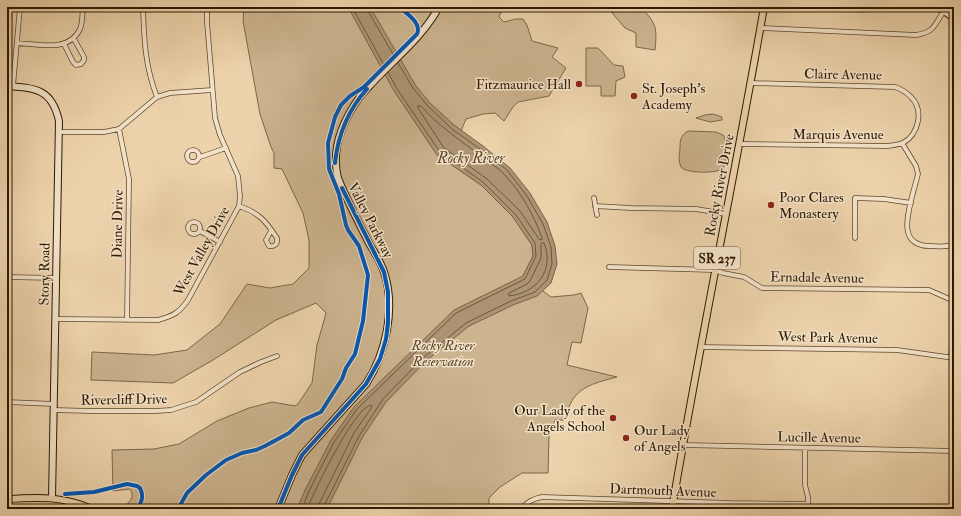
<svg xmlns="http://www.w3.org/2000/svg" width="961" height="516" viewBox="0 0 961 516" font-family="'IM FELL Double Pica',serif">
<rect width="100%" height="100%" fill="#edd3ac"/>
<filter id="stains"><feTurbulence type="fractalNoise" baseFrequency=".005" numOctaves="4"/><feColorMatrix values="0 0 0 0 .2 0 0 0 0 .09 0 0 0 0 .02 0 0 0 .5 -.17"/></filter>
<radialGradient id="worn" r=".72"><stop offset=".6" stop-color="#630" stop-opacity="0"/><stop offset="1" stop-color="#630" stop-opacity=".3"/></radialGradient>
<path fill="#ccb48f" stroke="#7c6749" d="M244 7H503L499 17 504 22 516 19H523L527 25 532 41 558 48 552 57 566 68 549 96 518 102 513 107 504 121 495 113 483 114 466 119 448 162 481 185 513 217 532 245 533 256 523 276 551 297 574 295 581 293 588 308 581 343 572 342 567 365 617 377C602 381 582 385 573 399 569 405 567 413 564 420H555L549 436 548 473H522L500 487 489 498V509H120C128 504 136 498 130 489L113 491 112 450 154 449 179 444 217 421 249 408 272 402 295 406 298 404 312 383 317 345 326 313 316 303 276 320 213 360 173 383 91 380 92 352 154 355 187 350 220 324 247 284 270 288 293 284 309 268V240L303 213 282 169 274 168V153L271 147 260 114 243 21Z
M607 7H640C657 23 657 28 655 50L636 47V33L625 28Z
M798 7H865V12L797 9Z
M586 48H598L614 65 623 66 625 77 616 81 615 96H601V86H586Z
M713 114 722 117V120L710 122 696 118 705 115Z
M688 131 716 132 723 135C727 140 726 146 726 152 726 157 726 164 723 168 719 174 687 173 682 168 678 163 679 155 680 149 680 141 680 136 688 131Z"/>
<path fill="#ac9473" stroke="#796346" d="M348 7H370L416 86 430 103 454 125 483 146 510 168 530 193 547 222 555 246 557 264 551 283 537 296 513 305 469 326 426 361 386 402 362 438 327 509H297L305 490 331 440 354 407 454 310 523 276 533 256 532 245 513 217 481 185 437 155 394 91Z"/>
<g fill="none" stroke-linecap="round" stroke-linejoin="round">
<path stroke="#6c573b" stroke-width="1" d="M352 7 384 65
M367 7 368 11 394 56
M418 106H421C440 128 465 143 487 161 493 165 499 169 504 174 521 192 534 215 542 238V240L539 239 520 211 487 179 444 148 418 108Z
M542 243H544C555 271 536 293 509 296V293L527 284 530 281 541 258V245Z
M302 509 309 491 334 442 357 409 456 313 525 279 536 256 535 243 516 215 483 182 440 152 397 89 388 72
M307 509C315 490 353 409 371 405L372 407 354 433 319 504 318 509
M323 509 324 506 359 436 383 399 423 358 466 323 511 301 535 292 547 280 552 264 551 247 543 224 527 196 507 170 480 149 452 129 427 105 413 88 398 63"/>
<defs>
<path id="street" d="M143 7C144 40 145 66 157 97
M756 7 764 9
M761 28 916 35C935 32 934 25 944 11
M17 43C38 44 69 53 80 29 83 22 82 14 83 7
M64 44 73 62 76 65 81 64 84 60V57L74 39
M13 86 20 7
M119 129 129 179 127 320
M59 132H104L119 129 157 97 170 93 212 90
M902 143 916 166 918 174C915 187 904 219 908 232 910 242 920 246 929 246 937 246 947 248 954 244
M739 144 887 146C892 145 898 145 903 143 919 134 924 110 911 97 906 92 901 89 895 87L750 83
M187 156a6 6 0 1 1 12 0a6 6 0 1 1-12 0Z
M200 157 226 148
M594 198 597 215
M239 206C259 213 265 220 277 238 278 244 275 247 269 246L266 240 271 231
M595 206 631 208 696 209 726 214
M188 228a6 6 0 1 1 12 0a6 6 0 1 1-12 0Z
M200 231 220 242
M855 238V198L884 199 911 203
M609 267 714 270 723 273 744 277 762 288 929 290 954 301
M7 277 56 278
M56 319 158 320C173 316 179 313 188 300L239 206 240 196 238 176 220 135 215 118 207 22V7
M701 347 897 350 954 358
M951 358 954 319
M7 402 54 404
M54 410 91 411H155L171 410 196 402 240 372 261 362 277 356
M684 445 954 451
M805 448V485L808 497V509
M521 509C527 502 532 499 542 497L729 503 808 504
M728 509 729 503"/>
<path id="secondary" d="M938 7 954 18
M7 86C36 88 52 89 59 121L52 498
M278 509 292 475 302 455 366 384C386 353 396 308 384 272 381 263 375 253 370 245 359 223 347 201 338 178 331 150 342 122 359 98 363 92 370 86 375 80 398 56 423 36 439 7"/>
<path id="primary" d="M7 499C37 497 64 496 92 509
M672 509C700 341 735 175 764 7"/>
</defs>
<use href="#street" stroke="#5d482d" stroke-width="5.5"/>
<use href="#secondary" stroke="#2d1a03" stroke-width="8"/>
<use href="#primary" stroke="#2d1a03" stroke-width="8"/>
<use href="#street" stroke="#f3e2c9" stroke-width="4"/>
<use href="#secondary" stroke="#f3e2c9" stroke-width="6"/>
<use href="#primary" stroke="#edd3ac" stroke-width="6"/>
<defs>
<path id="cycleway" d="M335 163C338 135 348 110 367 89
M65 494 94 492 127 484 137 486 140 488C144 496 142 502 137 509
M178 509 187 493 206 475 226 460 242 453 256 450 265 446 289 433 303 420 321 412 342 379 346 368 355 354 363 321 368 275 359 246 348 230 346 225 339 194 329 169 328 143 335 117 341 105 350 96 364 87 417 34C422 23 407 14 399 7
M278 509 292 475 302 455 366 384 380 359 386 339 388 323V292L384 272 342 188"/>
</defs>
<use href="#cycleway" stroke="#f3e2c9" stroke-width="6"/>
<use href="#cycleway" stroke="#0057b8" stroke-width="4"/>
</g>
<g fill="#8f2418" stroke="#f3e2c9" stroke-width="1.5">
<circle cx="579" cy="84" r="4"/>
<circle cx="634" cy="96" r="4"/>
<circle cx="771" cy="205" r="4"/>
<circle cx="613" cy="418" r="4"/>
<circle cx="626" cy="438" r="4"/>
</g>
<g text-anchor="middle" stroke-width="3" stroke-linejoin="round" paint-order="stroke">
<rect fill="#f3e2c9" stroke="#68563e" stroke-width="1" x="694" y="247" width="46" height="22" rx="3"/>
<g font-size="13" font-weight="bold" fill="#2d1a03">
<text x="717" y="263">SR 237</text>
</g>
<g font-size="14" fill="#2d1a03" stroke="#f3e2c9">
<text transform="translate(843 74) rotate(1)" y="5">Claire Avenue</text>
<text x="838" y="139">Marquis Avenue</text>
<text transform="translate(719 185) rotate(-79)" y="5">Rocky River Drive</text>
<text transform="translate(371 220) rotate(63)" y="5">Valley Parkway</text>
<text transform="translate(117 224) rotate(-89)" y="5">Diane Drive</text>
<text transform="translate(201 251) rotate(-61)" y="5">West Valley Drive</text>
<text transform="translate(44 274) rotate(-89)" y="5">Story Road</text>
<text transform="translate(817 277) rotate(1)" y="5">Ernadale Avenue</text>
<text transform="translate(828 337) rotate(1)" y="5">West Park Avenue</text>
<text transform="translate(124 399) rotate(-1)" y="5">Rivercliff Drive</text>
<text transform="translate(819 437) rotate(1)" y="5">Lucille Avenue</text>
<text transform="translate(663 490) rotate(2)" y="5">Dartmouth Avenue</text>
</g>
<g font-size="14" fill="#2d1a03" stroke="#f3e2c9" text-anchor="start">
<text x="571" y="89" text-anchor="end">Fitzmaurice Hall</text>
<text x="642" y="93">St. Joseph's<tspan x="642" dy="16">Academy</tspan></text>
<text x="779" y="202">Poor Clares<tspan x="779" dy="16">Monastery</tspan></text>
<text x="605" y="415" text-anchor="end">Our Lady of the<tspan x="605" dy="16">Angels School</tspan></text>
<text x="634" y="435">Our Lady<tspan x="634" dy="16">of Angels</tspan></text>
</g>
<g font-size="14" font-style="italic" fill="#5d482d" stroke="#f3e2c9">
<text x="443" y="350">Rocky River<tspan x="443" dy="16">Reservation</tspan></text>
</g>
<g font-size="15" font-style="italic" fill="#59452a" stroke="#f3e2c9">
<text x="471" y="163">Rocky River</text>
</g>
</g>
<rect width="961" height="516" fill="none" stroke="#edd3ac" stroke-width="24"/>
<rect x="8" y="8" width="945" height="500" fill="none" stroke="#2d1a03" stroke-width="2"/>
<rect x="12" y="12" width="937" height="492" fill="none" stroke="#2d1a03"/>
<rect width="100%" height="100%" filter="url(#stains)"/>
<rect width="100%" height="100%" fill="url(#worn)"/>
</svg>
